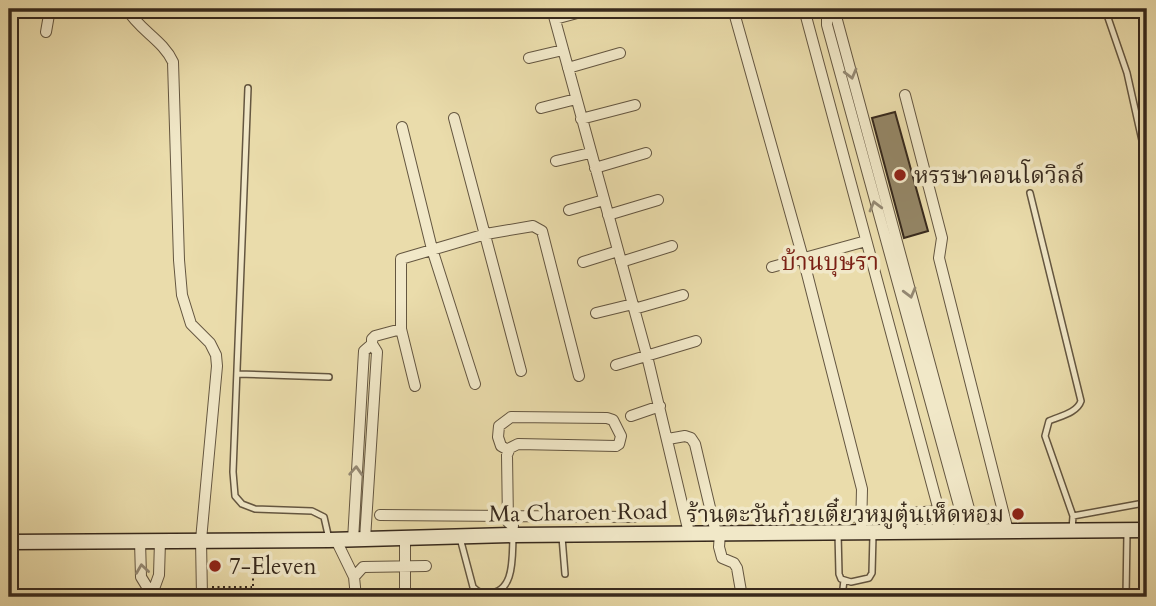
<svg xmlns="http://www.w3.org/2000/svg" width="1156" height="606" viewBox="0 0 1156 606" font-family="Cardo,'Noto Serif Thai',serif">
<rect width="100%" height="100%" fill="#eadcab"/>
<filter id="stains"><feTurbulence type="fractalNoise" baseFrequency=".00286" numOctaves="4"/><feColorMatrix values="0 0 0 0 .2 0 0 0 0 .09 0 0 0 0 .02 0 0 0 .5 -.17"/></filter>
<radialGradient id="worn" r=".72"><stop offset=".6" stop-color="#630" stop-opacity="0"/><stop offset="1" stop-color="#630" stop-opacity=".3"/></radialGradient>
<path fill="#948666" stroke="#37291c" stroke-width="2" d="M895 112 928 231 904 238 872 118Z
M9 393 17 394 13 420 9 419Z"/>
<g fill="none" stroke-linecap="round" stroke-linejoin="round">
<defs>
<path id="service" d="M1105 9 1127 73 1147 163
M928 12 981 11 984 9
M248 88 233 472 235 496 242 504 255 509 312 511 324 517 329 539
M1030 193 1081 401C1077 413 1060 416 1049 421L1045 436 1073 516 1072 530
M237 374 329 377
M1073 516 1144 503 1146 499 1145 479 1147 477
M838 533 839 574 841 579 851 582 869 578 872 573 873 535
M562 537 565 574
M460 538 473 587C478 592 481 593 488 593 515 593 512 557 513 538
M842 597 844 580
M1126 597 1127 533"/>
<path id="minor" d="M127 9C139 30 163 40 173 62L179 260 182 295 191 324 210 343 216 355 217 366 201 540 202 597
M552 9 647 356 689 533
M733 9 803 258 862 489 861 532
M804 9 945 533
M827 9V25L966 531
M831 9 837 20 975 531
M515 13 534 9
M555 19 592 9
M46 32 50 9
M529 58 563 50
M568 68 620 53
M905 95 942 238 939 258 1008 531
M541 108 576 99
M454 118 521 371
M581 119 635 105
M402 127 432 249 475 384
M556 161 590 153
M595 168 646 153
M569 210 604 200
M608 215 658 200
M583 262 618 251
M621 262 672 246
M772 267 866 241
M634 309 683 295
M596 313 633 304
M616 365 696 341
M415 386 401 329V259L486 234 533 226 542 231 579 376
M631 416 660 406
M668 439 685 436 691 438 695 444 716 533
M508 450 501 446 498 437 499 426 511 417 607 418 613 420 621 436 619 444 616 446 518 444 510 448 507 455 508 522 513 526 511 535
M380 515 634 517
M831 518 939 511
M720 533 719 547 722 558 734 563 737 568 742 597
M365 539 377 352 372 344
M336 540 354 577 356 597
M353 540 364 351 372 344V339L375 336 401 329
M140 541 141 577 152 595
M354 577 363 567 426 566
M151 597 159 575 160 541
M405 597V538"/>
<path id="secondary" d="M9 542 329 540 514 535 1147 530"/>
</defs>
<use href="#service" stroke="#645640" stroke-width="8"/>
<use href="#minor" stroke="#645640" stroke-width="12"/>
<use href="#secondary" stroke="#37291c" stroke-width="17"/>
<path stroke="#37291c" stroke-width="2" stroke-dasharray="2 3.5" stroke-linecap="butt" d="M212 587H252
M253 597V553"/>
<use href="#service" stroke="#f1e8c8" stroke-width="5"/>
<use href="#minor" stroke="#f1e8c8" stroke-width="10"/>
<use href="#secondary" stroke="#f1e8c8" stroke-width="14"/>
</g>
<defs><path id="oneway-chevron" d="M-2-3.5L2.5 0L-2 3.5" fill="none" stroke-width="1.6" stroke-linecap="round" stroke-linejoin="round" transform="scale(1.75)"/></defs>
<g stroke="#948872">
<use href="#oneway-chevron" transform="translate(851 74) rotate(75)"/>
<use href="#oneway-chevron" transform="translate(875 206) rotate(-105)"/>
<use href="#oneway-chevron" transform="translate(910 293) rotate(75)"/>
<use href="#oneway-chevron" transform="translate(356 471) rotate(-87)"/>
<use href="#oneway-chevron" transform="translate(142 569) rotate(-98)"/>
</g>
<g fill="#8f2418" stroke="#f1e8c8" stroke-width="2.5">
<circle cx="900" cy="175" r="7"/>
<circle cx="1018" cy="514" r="7"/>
<circle cx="215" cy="566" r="7"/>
</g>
<g text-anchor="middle" stroke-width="7" stroke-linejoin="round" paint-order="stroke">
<g font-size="23" fill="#37291c" stroke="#f1e8c8" text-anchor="start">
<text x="914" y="183">หรรษาคอนโดวิลล์</text>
<text x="1004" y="522" text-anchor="end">ร้านตะวันก๋วยเตี๋ยวหมูตุ๋นเห็ดหอม</text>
<text x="229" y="574">7-Eleven</text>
</g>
<g font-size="23" fill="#37291c" stroke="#f1e8c8">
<text transform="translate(578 512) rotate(-1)" y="8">Ma Charoen Road</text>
</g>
<g font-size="24" fill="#7a1f14" stroke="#f1e8c8">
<text x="830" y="270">บ้านบุษรา</text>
</g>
</g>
<rect width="1156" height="606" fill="none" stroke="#eadcab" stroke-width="35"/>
<rect x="10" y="10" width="1135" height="585" fill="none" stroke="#37291c" stroke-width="3.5"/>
<rect x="18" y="18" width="1121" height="571" fill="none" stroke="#37291c" stroke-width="2"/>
<rect width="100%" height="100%" filter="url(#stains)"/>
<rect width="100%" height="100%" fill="url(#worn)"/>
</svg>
